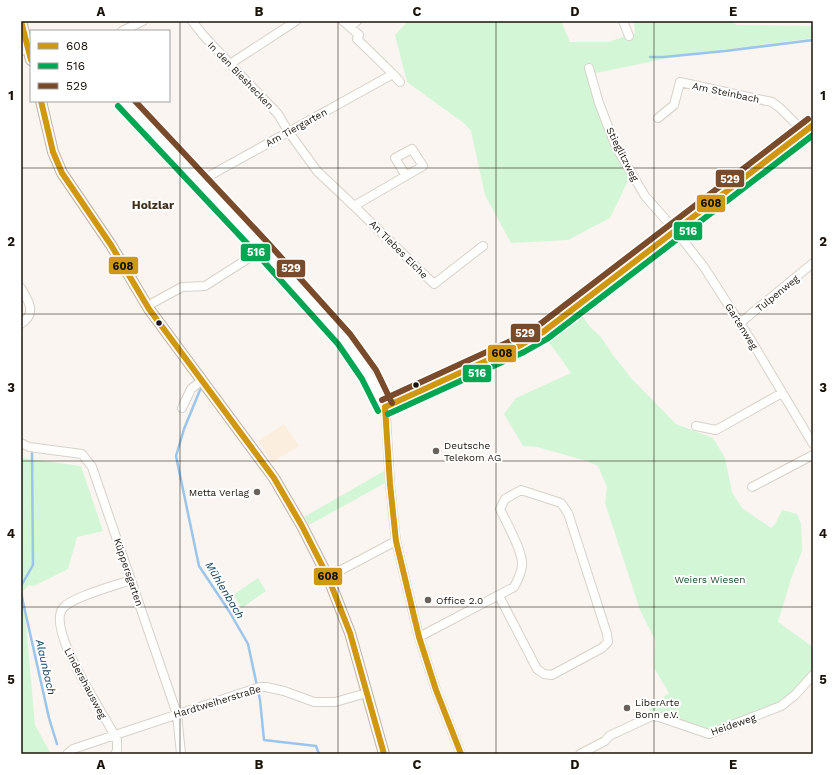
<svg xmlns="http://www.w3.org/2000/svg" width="834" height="775" viewBox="0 0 834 775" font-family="'Work Sans',sans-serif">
<rect width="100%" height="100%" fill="#faf5f0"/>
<path fill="#fceede" d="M284 424 299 446 272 462 258 441Z"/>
<path fill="#d3f6d7" d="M408 21H561L570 42H608L635 33 634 21H730L737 25 813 26V38L678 56 596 73 593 75 602 114 631 175 610 218 568 240 511 243 485 195 471 131 465 124 407 82 395 35Z
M580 313 590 327 601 337 613 355 632 379 676 424 713 438 725 458 732 492 742 508 771 528 775 524 782 510 797 514 801 524 802 551 791 579 778 622 813 647 811 656 813 663V670L808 678 786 702 713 731 652 713 649 709 651 708 650 707 669 693 654 668 655 640 640 610 605 503 607 487 598 466 587 461 537 447 523 446 504 414 516 398 571 373 546 338Z
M21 458 81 466 103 531 77 537 68 569 34 586 29 585 23 591 35 725 51 754H21Z
M384 471 385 483 309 525 304 517Z
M258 578 266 591 242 608 233 595Z"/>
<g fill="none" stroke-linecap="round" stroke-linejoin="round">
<path stroke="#9bc5ea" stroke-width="2.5" d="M650 57H664L725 51 813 40
M200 390 184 429 176 456 199 566 229 611 248 644 260 700 264 740 316 746 319 754
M21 586 33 565 32 453
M21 593 49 718 57 744"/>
<defs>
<path id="minor" d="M192 21 203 35 230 64 278 114 288 131 317 171 354 206 434 284 483 246
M343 21 359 35 357 39 393 74 400 82
M623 21 629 36
M350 27 357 21
M122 31 143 21
M21 51 31 48
M230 64 296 21
M589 68 599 103 616 147 645 196 675 230 704 267 752 342 813 444
M124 101C179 159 233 216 286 275 318 311 355 345 376 389 380 399 385 407 386 417L390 484 396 541 419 637 436 690 461 754
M658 118 674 105 680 82 772 102 780 108 804 132
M200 181 393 74
M354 206 423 166 412 149 395 158 406 176
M21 288C29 302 37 313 21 324
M147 306 182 287 205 286 263 249
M740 323 813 263
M385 407 521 345 543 332 813 125
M182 408 191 389 201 381
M696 426 716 430 782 393
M21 443 29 447 82 454 92 467 177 714 181 754
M752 487 813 455
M328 577 396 541
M419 637 514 587C518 580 521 573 522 566 524 553 506 522 500 509L505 499 521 490 561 503 568 513 607 634 608 642 602 648 552 675 544 674 537 669 499 596
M67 754 73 749 260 687H266L284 691 314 702H335L367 693
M115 754 117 751V740C106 716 45 630 63 608 71 597 117 585 131 580
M580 754 605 741 609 736 652 716 659 717 709 734 781 706 795 695 813 675"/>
<path id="major" d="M21 21 31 60
M41 101 53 152 62 173 111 245 149 309 274 478 302 526 328 577 350 633 384 754"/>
</defs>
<use href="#minor" stroke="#d8d1ca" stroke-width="10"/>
<use href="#major" stroke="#bfb4aa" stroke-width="12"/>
<use href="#minor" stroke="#fefefd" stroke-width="8"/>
<use href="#major" stroke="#f5efeb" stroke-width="10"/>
<defs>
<path id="bus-1" d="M21 21 31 60
M41 101 53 152 62 173 111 245 149 309 274 478 302 526 328 577 350 633 384 754
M385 407 521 345 543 332 813 125
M385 407 390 484 396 541 419 637 436 690 461 754"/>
<path id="bus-2" d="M118 106 257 254 338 344 362 379 378 411
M388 414 524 352 547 339 813 135"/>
<path id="bus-3" d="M135 101 269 244 350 334 376 370 392 403
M382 400 517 338 539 325 808 119"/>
</defs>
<use href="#bus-1" stroke="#fff" stroke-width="9"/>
<use href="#bus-2" stroke="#fff" stroke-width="9"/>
<use href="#bus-3" stroke="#fff" stroke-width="9"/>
<use href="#bus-1" stroke="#d09710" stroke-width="6"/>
<use href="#bus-2" stroke="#00a651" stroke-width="6"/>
<use href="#bus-3" stroke="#7a4b2a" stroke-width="6"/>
</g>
<path fill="none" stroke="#1a130a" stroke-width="1" stroke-opacity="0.55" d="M180 21V754M338 21V754M496 21V754M654 21V754M21 168H813M21 314H813M21 461H813M21 607H813"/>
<g fill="#1a130a" stroke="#fff" stroke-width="1.5">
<circle cx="159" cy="323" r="3.5"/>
<circle cx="416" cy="385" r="3.5"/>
</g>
<g fill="#68625a" stroke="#fff" stroke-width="1.5">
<circle cx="436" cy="451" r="4"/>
<circle cx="257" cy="492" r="4"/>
<circle cx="428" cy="600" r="4"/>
<circle cx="627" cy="708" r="4"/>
</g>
<g text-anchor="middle" stroke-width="4" stroke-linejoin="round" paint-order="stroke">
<g font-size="10" fill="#1a130a" stroke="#fff">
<text transform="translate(241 75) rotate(46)" y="4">In den Bieshecken</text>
<text transform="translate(726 92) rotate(12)" y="4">Am Steinbach</text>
<text transform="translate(296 127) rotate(-29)" y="4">Am Tiergarten</text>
<text transform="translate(623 154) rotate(63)" y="4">Stieglitzweg</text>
<text transform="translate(399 249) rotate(45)" y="4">An Tiebes Eiche</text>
<text transform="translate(777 293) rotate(-39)" y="4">Tulpenweg</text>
<text transform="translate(742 326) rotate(58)" y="4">Gartenweg</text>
<text transform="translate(129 572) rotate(71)" y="4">Küppersgarten</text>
<text transform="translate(86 683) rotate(62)" y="4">Lindershausweg</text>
<text transform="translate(217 701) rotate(-17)" y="4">Hardtweiherstraße</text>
<text transform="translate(733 724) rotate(-19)" y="4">Heideweg</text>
</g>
<g font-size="10" fill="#1a130a" stroke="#fff" text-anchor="start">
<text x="444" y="449">Deutsche<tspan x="444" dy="12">Telekom AG</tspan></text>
<text x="249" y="496" text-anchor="end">Metta Verlag</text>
<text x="436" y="604">Office 2.0</text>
<text x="635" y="706">LiberArte<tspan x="635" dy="12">Bonn e.V.</tspan></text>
</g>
<g font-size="10" fill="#154927" stroke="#fff">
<text x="710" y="583">Weiers Wiesen</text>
</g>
<g font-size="11" font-style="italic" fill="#083a5d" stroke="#fff">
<text transform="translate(225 590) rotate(59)" y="4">Mühlenbach</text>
<text transform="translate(46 667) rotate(77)" y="4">Alaunbach</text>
</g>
<g font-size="12" font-weight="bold" fill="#3f2f1b" stroke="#fff">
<text x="153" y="209">Holzlar</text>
</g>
</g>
<g stroke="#fff" stroke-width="1.5">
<rect x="715" y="169" width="30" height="19" rx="4" fill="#7a4b2a"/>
<rect x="696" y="194" width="30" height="19" rx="4" fill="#d09710"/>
<rect x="673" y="221" width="30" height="20" rx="4" fill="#00a651"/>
<rect x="240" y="243" width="31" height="19" rx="4" fill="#00a651"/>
<rect x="108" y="256" width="31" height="19" rx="4" fill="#d09710"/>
<rect x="276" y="259" width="30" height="19" rx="4" fill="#7a4b2a"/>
<rect x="510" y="323" width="31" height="20" rx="4" fill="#7a4b2a"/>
<rect x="487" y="344" width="30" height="19" rx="4" fill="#d09710"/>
<rect x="462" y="364" width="30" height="19" rx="4" fill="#00a651"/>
<rect x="313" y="567" width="30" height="19" rx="4" fill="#d09710"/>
</g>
<g font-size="11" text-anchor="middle" font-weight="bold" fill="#fff">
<text x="730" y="183">529</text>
<text x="688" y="235">516</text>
<text x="256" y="256">516</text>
<text x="291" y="272">529</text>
<text x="525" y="337">529</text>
<text x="477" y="377">516</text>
</g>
<g font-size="11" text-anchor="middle" font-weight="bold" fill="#111">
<text x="711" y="207">608</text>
<text x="123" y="270">608</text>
<text x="502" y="357">608</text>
<text x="328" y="580">608</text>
</g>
<rect width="834" height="775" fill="none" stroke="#ffffff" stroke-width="44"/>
<rect x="30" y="30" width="140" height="72" fill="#ffffff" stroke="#a3a19d"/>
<rect x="38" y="43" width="20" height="6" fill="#d09710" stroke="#a3a19d"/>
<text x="66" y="50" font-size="12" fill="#1a130a">608</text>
<rect x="38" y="63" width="20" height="6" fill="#00a651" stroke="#a3a19d"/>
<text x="66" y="70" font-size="12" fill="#1a130a">516</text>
<rect x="38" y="83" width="20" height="6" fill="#7a4b2a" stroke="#a3a19d"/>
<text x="66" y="90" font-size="12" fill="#1a130a">529</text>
<rect x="22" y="22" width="790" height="731" fill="none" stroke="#1a130a" stroke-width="1.5"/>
<g font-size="13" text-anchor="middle" font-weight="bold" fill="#1a130a">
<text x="101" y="16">A</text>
<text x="259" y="16">B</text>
<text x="417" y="16">C</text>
<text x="575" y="16">D</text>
<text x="733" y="16">E</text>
<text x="11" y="100">1</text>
<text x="823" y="100">1</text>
<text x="11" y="246">2</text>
<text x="823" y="246">2</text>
<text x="11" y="392">3</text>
<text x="823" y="392">3</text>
<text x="11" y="538">4</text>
<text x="823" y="538">4</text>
<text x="11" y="684">5</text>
<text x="823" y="684">5</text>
<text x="101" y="769">A</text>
<text x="259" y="769">B</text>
<text x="417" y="769">C</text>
<text x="575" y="769">D</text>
<text x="733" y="769">E</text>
</g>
</svg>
